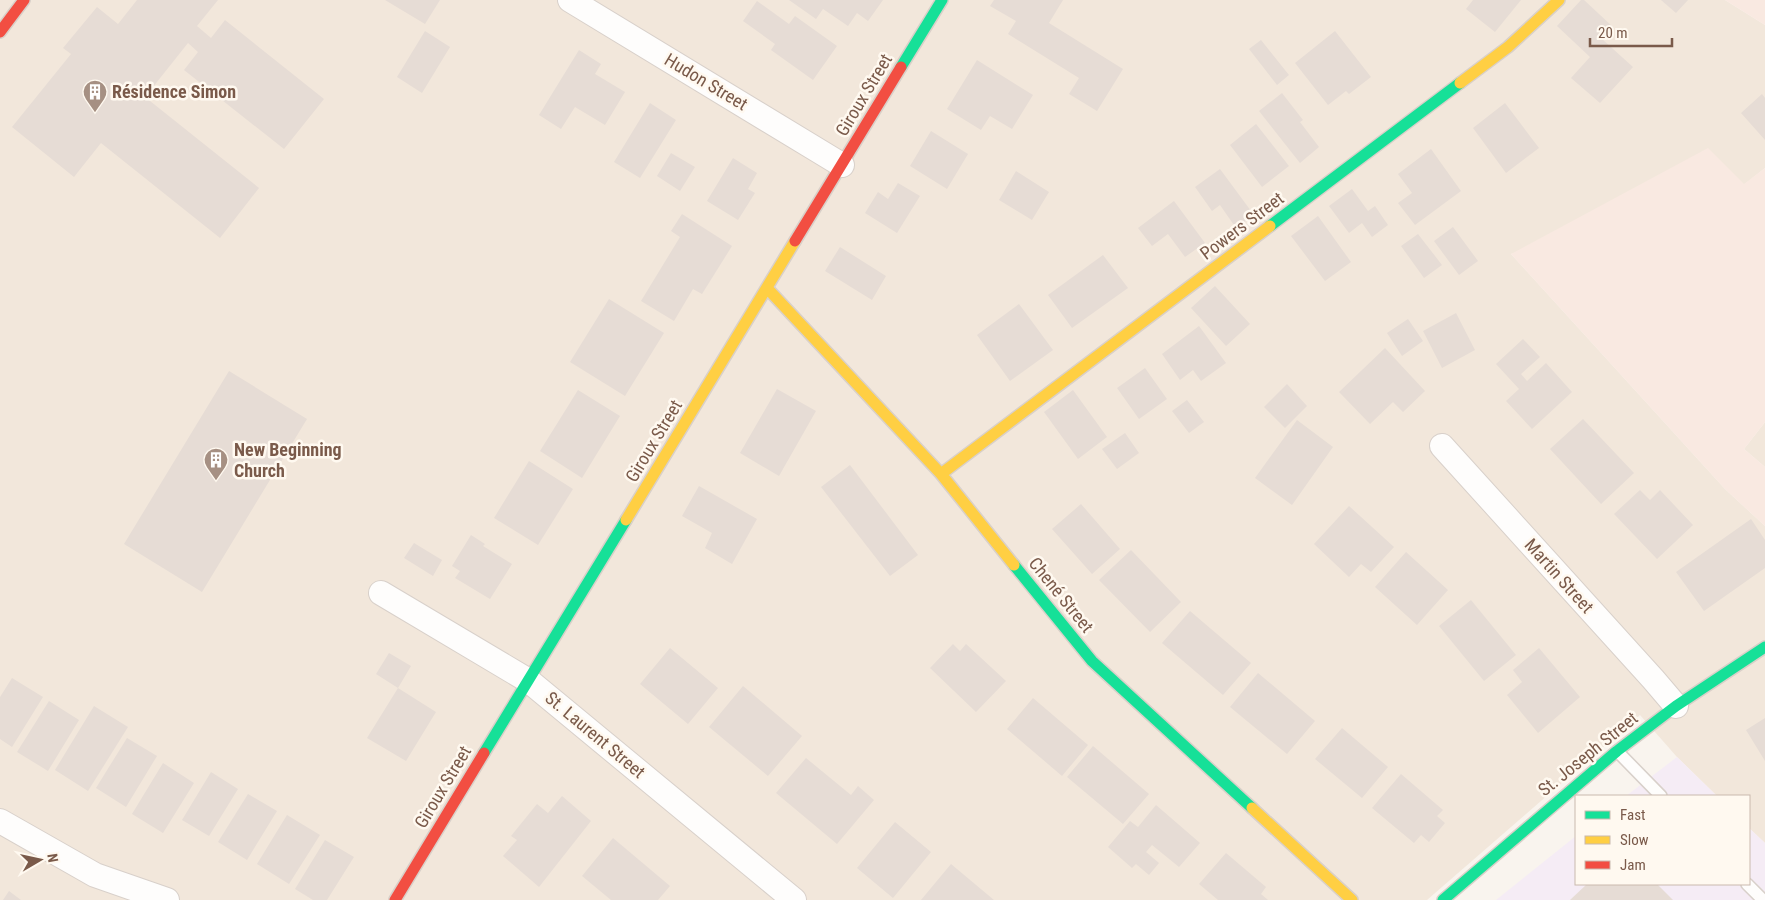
<svg xmlns="http://www.w3.org/2000/svg" width="1765" height="900" viewBox="0 0 1765 900" font-family="'Roboto Condensed',sans-serif">
<rect width="100%" height="100%" fill="#f9f4ee"/>
<path fill="#f2e7db" d="M0 0H1725L1765 25V168L1745 184 1511 254 1725 489 1765 526V843L1749 828V796H1717L1677 757 1640 715 1427 900H0Z
M1765 422V467L1744 449Z"/>
<path fill="#f9e9e1" d="M1725 0H1765V25Z
M1708 148 1744 184 1765 168V422L1744 449 1765 467V526L1725 489 1511 254Z"/>
<path fill="#f5ecf5" d="M1677 757 1717 796H1626Z
M1749 828 1765 843V900H1496L1576 836V884H1749Z"/>
<path fill="#e6dcd5" d="M137 0H218L197 26 211 38 225 20 324 99 284 149 184 70 198 52 188 43 145 97 259 188 220 238 101 143 74 177 12 127 71 54 63 48 97 7 118 24Z
M385 0H440L425 24Z
M789 0H883L868 21 857 13 848 26 823 9 816 19Z
M994 0H1063L1049 23 1123 69 1097 111 1069 94 1079 78 1008 34 1016 21 990 6Z
M1473 0H1521L1495 32 1466 9Z
M1581 0H1584L1613 27 1602 39 1633 67 1600 103 1571 78 1590 57 1557 26Z
M1661 0H1688L1676 13Z
M757 1 789 24 795 16 837 46 813 80 771 50 775 44 743 21Z
M425 31 450 47 422 93 397 77Z
M1335 31 1371 77 1349 94 1346 91 1328 105 1295 63Z
M1261 40 1289 75 1277 85 1249 49Z
M579 50 601 64 595 74 625 92 605 125 575 107 561 129 539 115Z
M977 60 1033 95 1012 129 990 116 981 130 947 109Z
M1282 93 1303 120 1300 122 1319 147 1300 163 1259 111Z
M1762 94 1765 98V140L1741 113Z
M650 103 676 120 640 178 614 162Z
M1505 103 1539 148 1506 173 1473 128Z
M1256 124 1289 166 1262 187 1230 145Z
M931 131 968 154 947 189 910 166Z
M1431 149 1461 191 1415 225 1398 203 1412 193 1398 174Z
M671 153 695 167 680 191 657 176Z
M733 158 757 173 748 189 755 193 738 220 707 201Z
M1220 169 1254 215 1236 228 1220 205 1212 211 1195 187Z
M1016 171 1049 192 1032 220 999 200Z
M898 183 920 196 897 233 865 213 878 192 888 199Z
M1352 189 1368 211 1375 206 1388 225 1372 237 1362 223 1349 233 1329 206Z
M1174 201 1205 243 1185 257 1168 234 1152 246 1138 228Z
M682 214 732 246 702 294 693 289 674 321 641 301 680 237 671 231Z
M1318 216 1351 262 1325 281 1291 236Z
M1453 227 1478 261 1459 275 1434 241Z
M1418 234 1442 265 1424 278 1401 246Z
M840 247 886 276 872 300 825 271Z
M1103 255 1128 288 1072 328 1048 295Z
M1215 286 1250 324 1226 346 1191 308Z
M609 299 664 333 625 396 570 362Z
M1019 304 1053 350 1010 381 977 335Z
M1456 313 1475 350 1442 368 1423 331Z
M1408 319 1423 341 1402 356 1387 333Z
M1199 326 1226 363 1201 381 1193 370 1180 380 1162 354Z
M1523 339 1540 357 1521 374 1527 381 1546 363 1572 392 1532 429 1506 401 1519 389 1496 364Z
M1385 348 1425 391 1403 412 1393 402 1370 424 1339 392Z
M1145 368 1167 399 1139 419 1117 388Z
M229 371 307 419 202 592 124 544Z
M1287 384 1307 406 1285 428 1264 407Z
M777 389 816 411 779 476 740 453Z
M578 390 620 416 582 478 540 451Z
M1073 390 1107 437 1078 459 1044 412Z
M1187 400 1204 422 1189 433 1172 411Z
M1583 419 1634 473 1601 504 1550 449Z
M1297 420 1333 447 1292 505 1255 478Z
M1125 433 1139 453 1117 469 1102 449Z
M529 461 573 489 538 545 494 518Z
M850 465 918 555 890 576 821 487Z
M699 486 757 519 732 564 705 548 712 533 682 516Z
M1640 490 1650 500 1660 490 1693 525 1657 559 1614 514Z
M1081 504 1120 549 1092 574 1052 529Z
M1349 506 1394 547 1371 572 1361 564 1349 577 1314 544Z
M1751 519 1765 540V568L1704 611 1676 572Z
M471 535 485 544 483 546 512 564 490 599 455 578 460 571 452 566Z
M414 543 442 560 433 576 404 558Z
M1131 550 1181 602 1150 632 1099 580Z
M1406 552 1448 590 1417 625 1375 587Z
M1471 600 1516 655 1484 681 1439 626Z
M1190 611 1251 663 1223 695 1162 643Z
M953 644 960 651 966 644 1006 681 976 712 930 668Z
M670 648 718 688 688 724 640 684Z
M1539 648 1580 697 1538 733 1507 695 1522 682 1513 670Z
M389 653 411 666 398 688 376 674Z
M1258 673 1315 721 1287 754 1230 707Z
M12 678 43 697 12 747 0 739V697Z
M743 686 802 736 768 776 709 727Z
M398 688 436 712 406 761 367 738Z
M1033 698 1088 745 1062 776 1007 729Z
M49 701 79 720 48 771 17 752Z
M94 706 128 727 88 791 55 770Z
M1765 718V761L1746 730Z
M1342 728 1388 767 1362 798 1315 759Z
M127 738 157 756 126 807 96 788Z
M1093 746 1149 794 1123 824 1067 777Z
M806 758 851 795 858 786 874 800 837 844 776 793Z
M163 763 194 783 163 833 132 814Z
M211 772 238 789 209 836 182 820Z
M1401 774 1443 810 1437 816 1445 823 1429 842 1421 835 1414 843 1372 808Z
M248 794 277 811 247 860 218 842Z
M562 796 591 821 539 887 503 856 517 840 511 836 537 804 548 813Z
M1156 805 1200 843 1179 867 1152 845 1146 852 1159 863 1149 875 1136 864 1132 868 1108 847 1130 821 1138 827Z
M287 815 320 835 289 884 257 864Z
M895 822 931 852 893 898 857 868Z
M613 838 670 886 658 900H611L582 876Z
M325 840 354 857 327 900H313L295 889Z
M1226 853 1266 887 1261 894 1268 900H1218L1199 884Z
M951 864 994 900H921Z
M1587 884H1657L1673 900H1570Z
M9 891 21 900H3Z"/>
<g fill="none" stroke-linecap="round" stroke-linejoin="round">
<defs>
<path id="lane" d="M1617 751 1661 796
M1747 884 1763 900"/>
<path id="street" d="M570 0 842 165
M1442 446 1653 679 1676 706
M381 593 529 681 794 900
M0 821 95 875 167 900"/>
<path id="fast" d="M901 67 942 0
M1270 226 1460 83
M1014 565 1092 661 1252 808
M484 753 626 520
M1443 900 1617 751 1676 706 1765 647"/>
<path id="slow" d="M1460 83 1508 47 1559 0
M767 288 941 474 1014 565
M941 474 1270 226
M626 520 795 241
M1252 808 1352 900"/>
<path id="jam" d="M0 32 24 0
M795 241 901 67
M395 900 484 753"/>
</defs>
<use href="#lane" stroke="#d8d0ca" stroke-width="14"/>
<use href="#street" stroke="#d8d0ca" stroke-width="26"/>
<use href="#fast" stroke="#d9d0c9" stroke-width="14"/>
<use href="#slow" stroke="#d9d0c9" stroke-width="14"/>
<use href="#jam" stroke="#d9d0c9" stroke-width="14"/>
<use href="#lane" stroke="#fefdfc" stroke-width="11"/>
<use href="#street" stroke="#fefdfc" stroke-width="24"/>
<use href="#fast" stroke="#16e098" stroke-width="11"/>
<use href="#slow" stroke="#ffcf43" stroke-width="11"/>
<use href="#jam" stroke="#f24e42" stroke-width="11"/>
</g>
<defs>
<symbol id="building-pin" viewBox="-11 -11 22 30"><path d="M0 17L-7.5 6A9.5 9.5 0 1 1 7.5 6Z" fill="#a69083" stroke="#fff9f0"/><path d="M-4-6H4V6H1V3H-1V6H-4ZM-2.5-4.3h1.7v1.8h-1.7ZM.8-4.3h1.7v1.8H.8ZM-2.5-1h1.7V.8h-1.7ZM.8-1h1.7V.8H.8Z" fill="#fff"/></symbol>
</defs>
<g fill-rule="evenodd">
<use href="#building-pin" x="81" y="78" width="28" height="38"/>
<use href="#building-pin" x="202" y="446" width="28" height="38"/>
</g>
<g text-anchor="middle" stroke-width="5" stroke-linejoin="round" paint-order="stroke">
<g font-size="18" fill="#7a5a4a" stroke="#fff9f0">
<text transform="translate(706 82) rotate(31)" y="6">Hudon Street</text>
<text transform="translate(864 95) rotate(-59)" y="6">Giroux Street</text>
<text transform="translate(1242 226) rotate(-37)" y="6">Powers Street</text>
<text transform="translate(654 441) rotate(-59)" y="6">Giroux Street</text>
<text transform="translate(1559 576) rotate(48)" y="6">Martin Street</text>
<text transform="translate(1061 595) rotate(51)" y="6">Chené Street</text>
<text transform="translate(595 735) rotate(40)" y="6">St. Laurent Street</text>
<text transform="translate(1588 754) rotate(-39)" y="6">St. Joseph Street</text>
<text transform="translate(443 787) rotate(-59)" y="6">Giroux Street</text>
</g>
<g font-size="18" font-weight="bold" fill="#7a5a4a" stroke="#fff9f0" text-anchor="start">
<text x="112" y="98">Résidence Simon</text>
<text x="234" y="456">New Beginning<tspan x="234" dy="21">Church</tspan></text>
</g>
</g>
<rect x="1575" y="795" width="175" height="90" fill="#fff9f0" stroke="#cab9ae"/>
<rect x="1585" y="811" width="25" height="8" fill="#16e098" stroke="#cab9ae"/>
<text x="1620" y="820" font-size="15" fill="#7a5a4a">Fast</text>
<rect x="1585" y="836" width="25" height="8" fill="#ffcf43" stroke="#cab9ae"/>
<text x="1620" y="845" font-size="15" fill="#7a5a4a">Slow</text>
<rect x="1585" y="861" width="25" height="8" fill="#f24e42" stroke="#cab9ae"/>
<text x="1620" y="870" font-size="15" fill="#7a5a4a">Jam</text>
<g transform="translate(40 860) rotate(81)" stroke="#fff9f0" stroke-width="4" paint-order="stroke">
<path d="M0-4L9 19L0 12L-9 19Z" fill="#7a5a4a"/>
<text y="-8" font-size="14" font-weight="bold" text-anchor="middle" fill="#7a5a4a">N</text>
</g>
<path d="M1590 38v8h82v-8" fill="none" stroke="#7a5a4a" stroke-width="2.5"/>
<text x="1598" y="38" font-size="15" fill="#7a5a4a" stroke="#fff9f0" stroke-width="4" paint-order="stroke">20 m</text>
</svg>
